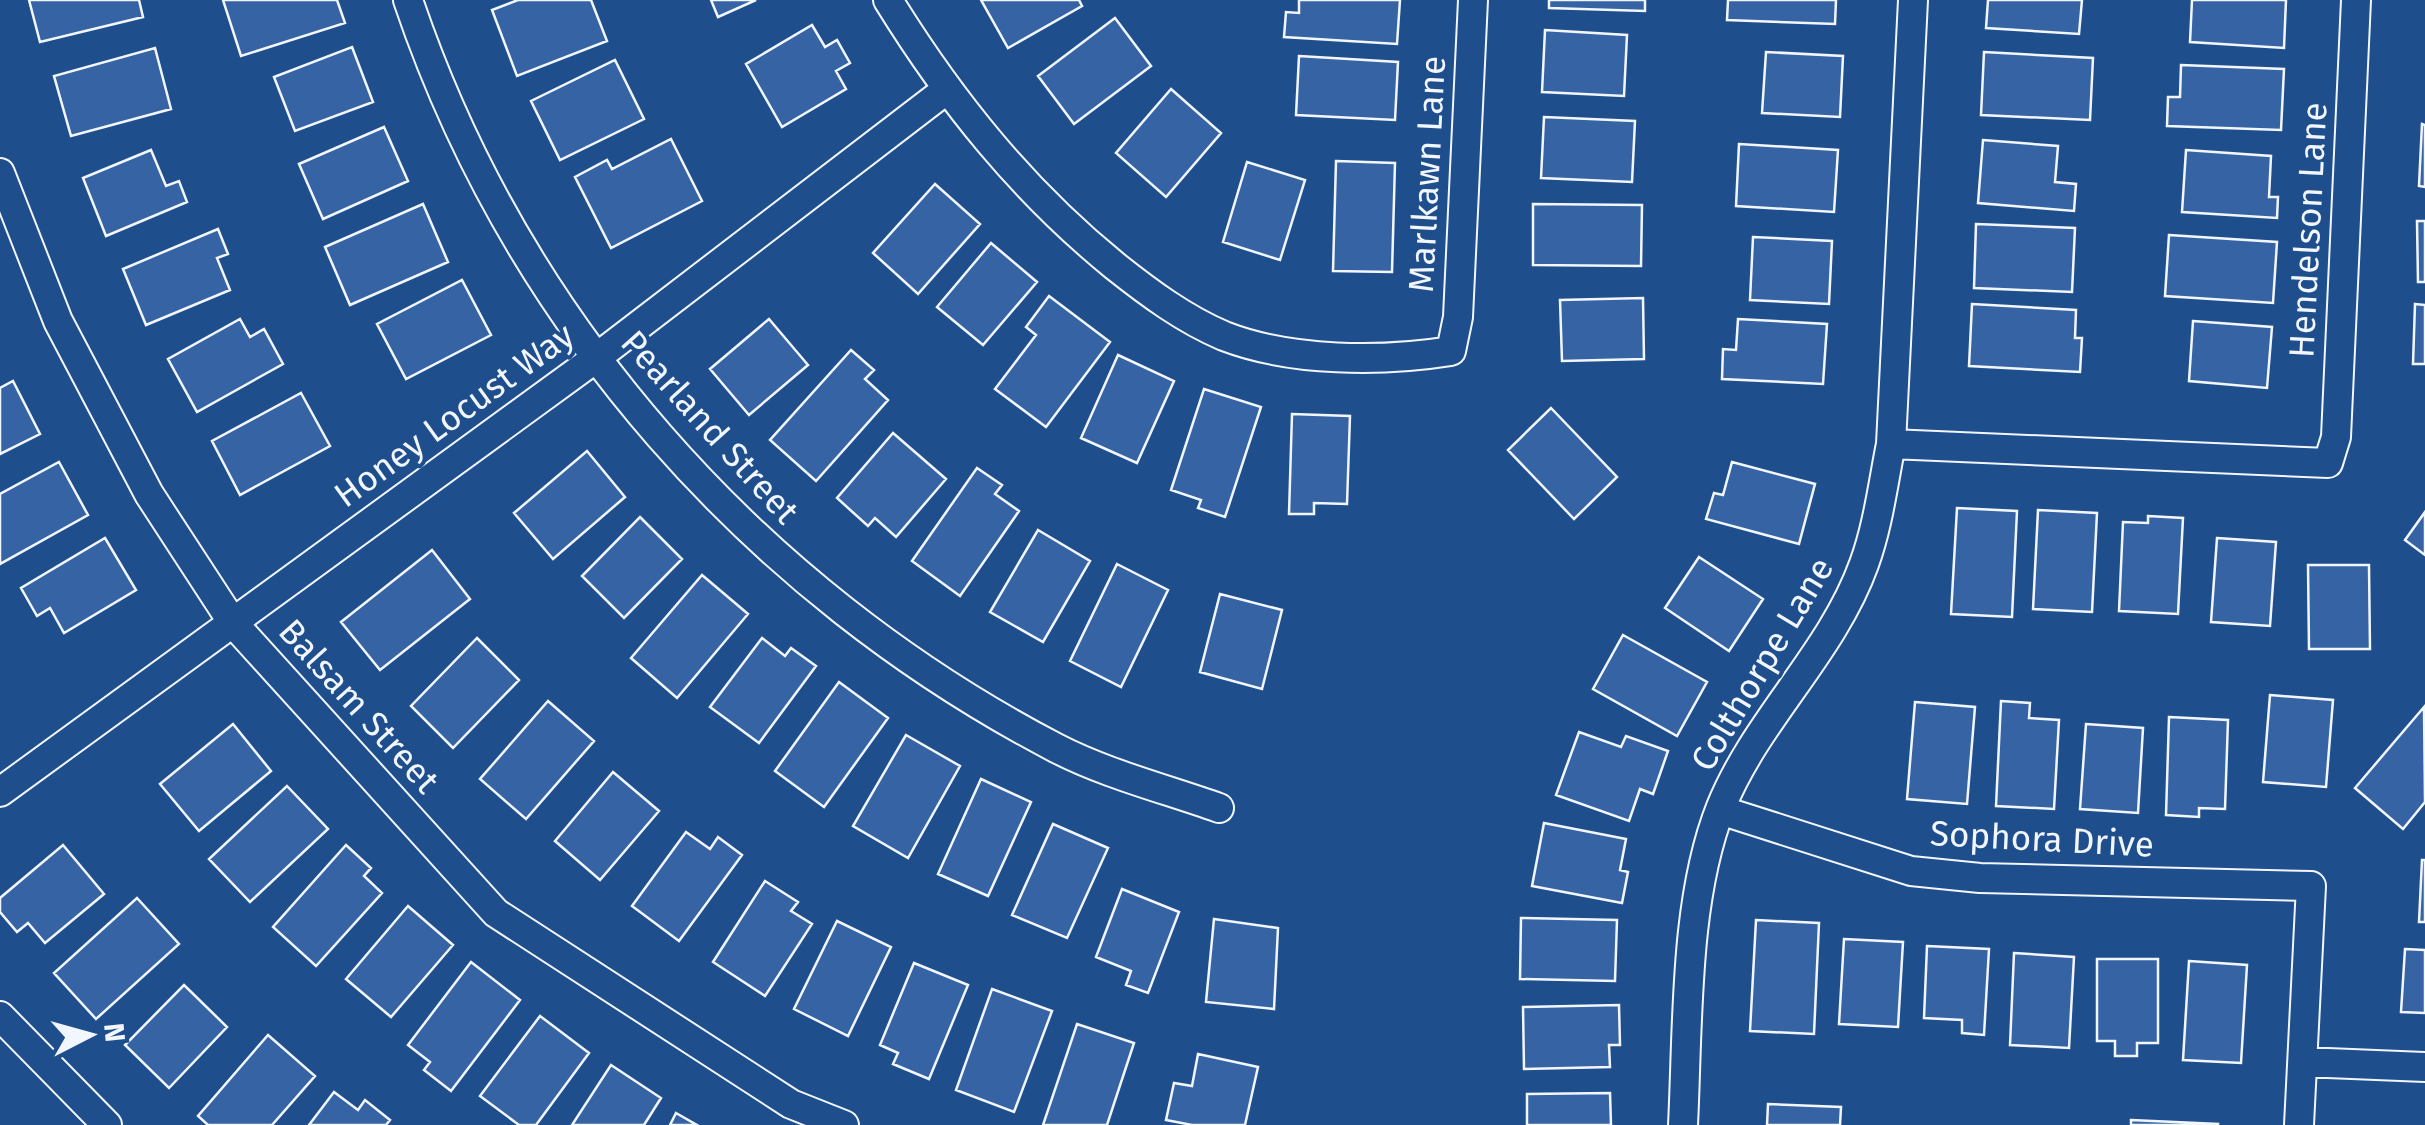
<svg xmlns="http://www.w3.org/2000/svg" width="2425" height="1125" viewBox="0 0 2425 1125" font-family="'Fira Sans',sans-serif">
<rect width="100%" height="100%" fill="#1f4e8c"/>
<path fill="#3563a3" stroke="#f2f6ff" stroke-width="2.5" d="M29 0H139L143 17 40 42Z
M223 0H337L345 23 241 56Z
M518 0H591L607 41 517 76 492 10Z
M711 0H756L718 17Z
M981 0H1079L1082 6 1008 48Z
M1299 0H1400L1397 44 1284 37 1286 12 1299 13Z
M1549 0H1645V11L1549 8Z
M1728 0H1836L1835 24 1727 20Z
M1988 0H2082L2079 34 1986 28Z
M2192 0H2286L2284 48 2190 42Z
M1115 18 1151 66 1074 124 1038 76Z
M812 25 825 47 837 40 850 63 836 71 846 89 782 127 746 64Z
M1545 30 1627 35 1624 96 1542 92Z
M352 47 373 102 295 131 274 77Z
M155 48 171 109 71 136 54 76Z
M1766 52 1843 56 1840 117 1762 113Z
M1984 52 2093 58 2090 120 1981 115Z
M1299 56 1398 62 1395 120 1296 115Z
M615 60 644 119 560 160 531 101Z
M2181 65 2284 69 2281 130 2167 126 2168 97H2180Z
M1171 89 1221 133 1166 197 1116 153Z
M1544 117 1635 121 1632 182 1541 178Z
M2422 124 2425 125V187L2419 186Z
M384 127 408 181 323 219 299 164Z
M671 139 702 201 611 248 575 177 607 160 612 169Z
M1983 140 2058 146 2055 182 2076 184 2074 211 1978 203Z
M1739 144 1838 150 1834 212 1736 206Z
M151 150 166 186 179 181 187 202 106 236 83 178Z
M2186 150 2271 156 2269 197H2278L2277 218 2182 212Z
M1336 161 1395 163 1392 272 1333 271Z
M1247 162 1305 180 1280 260 1223 242Z
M935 184 980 224 918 294 873 253Z
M423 204 448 262 350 305 325 247Z
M1533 204 1642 205 1641 266 1533 265Z
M2417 221H2425V282H2418Z
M1976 224 2075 228 2072 292 1974 288Z
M218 229 228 254 217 258 230 290 146 325 123 269Z
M2169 235 2277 242 2273 303 2165 296Z
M1753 237 1832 241 1829 304 1750 300Z
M991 243 1037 282 983 345 937 307Z
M462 280 491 335 406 379 377 324Z
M1049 296 1110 342 1046 427 995 389 1036 335 1026 327Z
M1643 298 1644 359 1562 361 1560 300Z
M1972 304 2076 310 2075 338H2082L2080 372 1969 366Z
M2415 304 2425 305V364H2413Z
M240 319 250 337 264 329 283 364 197 412 168 359Z
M769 319 808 365 749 415 710 369Z
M1738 319 1827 324 1823 384 1722 379 1723 349 1736 350Z
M2193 321 2272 327 2267 388 2189 381Z
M851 350 874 370 865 379 888 400 816 481 770 440Z
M1118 355 1174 381 1137 463 1081 438Z
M13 381 40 434 0 454V388Z
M1204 389 1261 407 1225 517 1198 508 1201 500 1171 490Z
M301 393 330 446 240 495 212 441Z
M1551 408 1617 477 1574 519 1508 450Z
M1292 414 1350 416 1347 504 1314 503V514H1289Z
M893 433 946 479 896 537 875 518 868 526 837 498Z
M587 451 625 497 553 559 514 513Z
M59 462 88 515 0 564V494Z
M1732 462 1815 484 1799 544 1706 519 1714 493 1723 495Z
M977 468 1002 485 995 494 1019 511 960 596 912 561Z
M1957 508 2017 511 2012 617 1951 614Z
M2038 510 2097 513 2092 612 2033 609Z
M2425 512V555L2405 540Z
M2148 516 2183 518 2178 614 2119 611 2123 522 2148 523Z
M640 517 682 559 624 618 582 576Z
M1038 530 1090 561 1043 642 990 612Z
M105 538 136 590 64 633 50 608 37 616 21 588Z
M2217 538 2276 542 2270 626 2211 622Z
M432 550 470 599 380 670 341 622Z
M1699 557 1763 599 1729 651 1665 608Z
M1117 564 1168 590 1121 687 1070 661Z
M2308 565H2369L2370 649H2309Z
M702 575 748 614 677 698 631 658Z
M1220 594 1282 610 1262 689 1200 672Z
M1623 635 1707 682 1677 736 1593 689Z
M477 638 519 680 453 748 411 706Z
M762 638 785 656 791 648 816 666 759 743 710 707Z
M839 682 888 718 824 807 775 771Z
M2270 695 2333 700 2326 787 2263 782Z
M548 701 594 741 526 819 480 779Z
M2001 701 2030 703 2029 718 2059 720 2054 809 1996 806Z
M1915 702 1975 707 1967 804 1907 799Z
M2424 707 2425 802 2403 829 2355 788Z
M2169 717 2228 720 2225 809 2199 808V817L2166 815Z
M233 724 271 771 199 831 160 784Z
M2086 724 2143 728 2138 813 2080 809Z
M1579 732 1621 747 1626 736 1668 751 1653 794 1640 789 1629 821 1556 795Z
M906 735 960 766 908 858 853 826Z
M613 772 659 811 600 880 555 841Z
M981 779 1031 802 988 896 938 874Z
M287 786 328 829 250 902 209 859Z
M1544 823 1626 839 1620 870 1628 872 1622 903 1532 886Z
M1053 824 1108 848 1067 938 1012 915Z
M686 832 710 849 718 837 742 855 679 941 632 906Z
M63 845 104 894 45 943 28 923 17 932 0 912V898Z
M346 845 371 868 364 876 382 893 316 966 273 927Z
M2422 860H2425V922H2419Z
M765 881 798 902 791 911 812 924 765 996 713 962Z
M1122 889 1179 912 1148 993 1126 985 1131 971 1096 957Z
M137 898 179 944 96 1019 54 973Z
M408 906 453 945 391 1017 346 979Z
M1521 918 1617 920 1615 981 1520 979Z
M1214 919 1278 928 1274 1009 1206 1002Z
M1756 920 1819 923 1814 1034 1750 1031Z
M837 921 891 947 848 1036 794 1009Z
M1844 939 1903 942 1898 1027 1839 1024Z
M1927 946 1989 949 1984 1035 1962 1033V1020L1924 1018Z
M2405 949 2425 950V1013L2401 1012Z
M2014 953 2074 957 2069 1048 2010 1045Z
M2097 959H2158V1043H2137V1056H2115V1041H2097Z
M2189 961 2247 965 2241 1063 2183 1060Z
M471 962 520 1000 451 1091 424 1070 430 1062 408 1045Z
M914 963 968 985 929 1079 893 1064 898 1053 880 1045Z
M184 985 227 1027 169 1088 125 1045Z
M992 989 1052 1011 1014 1112 956 1090Z
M1619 1005 1620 1045H1609L1610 1067 1524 1069 1523 1007Z
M540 1016 589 1053 536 1125H519L480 1096Z
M1077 1024 1134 1043 1107 1125H1043Z
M268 1035 315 1076 272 1125H208L198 1116Z
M1198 1054 1258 1067 1245 1125H1192L1166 1120 1174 1083 1192 1086Z
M611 1065 661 1098 644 1125H572Z
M334 1092 358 1110 365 1100 390 1120 386 1125H309Z
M1610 1093 1611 1125H1527V1094Z
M1768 1104 1841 1107 1840 1125H1767Z
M676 1113 697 1125H670Z
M2131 1120 2218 1124V1125H2131Z"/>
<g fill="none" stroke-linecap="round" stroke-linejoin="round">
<defs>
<path id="minor" d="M408 0C517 323 755 591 1056 748 1106 774 1166 789 1219 808
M888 0C951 102 1022 190 1115 266 1149 293 1184 319 1224 336 1291 362 1382 362 1451 351L1458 317 1473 0
M0 173 58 321 149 494 233 623 496 913 791 1104 844 1125
M1891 444 2328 463 2336 437 2356 0
M0 792 596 358 946 90
M1720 810 1911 871 1980 878 2311 886 2299 1125
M0 1016 107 1125
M2303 1062 2425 1067
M1683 1125C1688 1026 1684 900 1721 807 1756 720 1832 653 1864 564 1878 526 1883 484 1891 444L1913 0"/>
</defs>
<use href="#minor" stroke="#f2f6ff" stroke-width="32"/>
<use href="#minor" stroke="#1f4e8c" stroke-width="28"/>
</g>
<g text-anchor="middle" stroke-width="8" stroke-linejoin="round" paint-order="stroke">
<g font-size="35" fill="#f2f6ff" stroke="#1f4e8c">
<text transform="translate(1427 174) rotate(-87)" y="12">Marlkawn Lane</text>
<text transform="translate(2308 230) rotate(-87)" y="12">Hendelson Lane</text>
<text transform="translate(454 415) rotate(-36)" y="12">Honey Locust Way</text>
<text transform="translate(710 427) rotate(48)" y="12">Pearland Street</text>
<text transform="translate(1762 664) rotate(-59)" y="12">Colthorpe Lane</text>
<text transform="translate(359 706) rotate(48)" y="12">Balsam Street</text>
<text transform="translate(2042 839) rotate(3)" y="12">Sophora Drive</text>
</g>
</g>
<g transform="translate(90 1035) rotate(84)" stroke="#1f4e8c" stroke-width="8" paint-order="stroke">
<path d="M0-8L18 38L0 25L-18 38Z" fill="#f2f6ff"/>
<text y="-15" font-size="28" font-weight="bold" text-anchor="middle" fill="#f2f6ff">N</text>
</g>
</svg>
